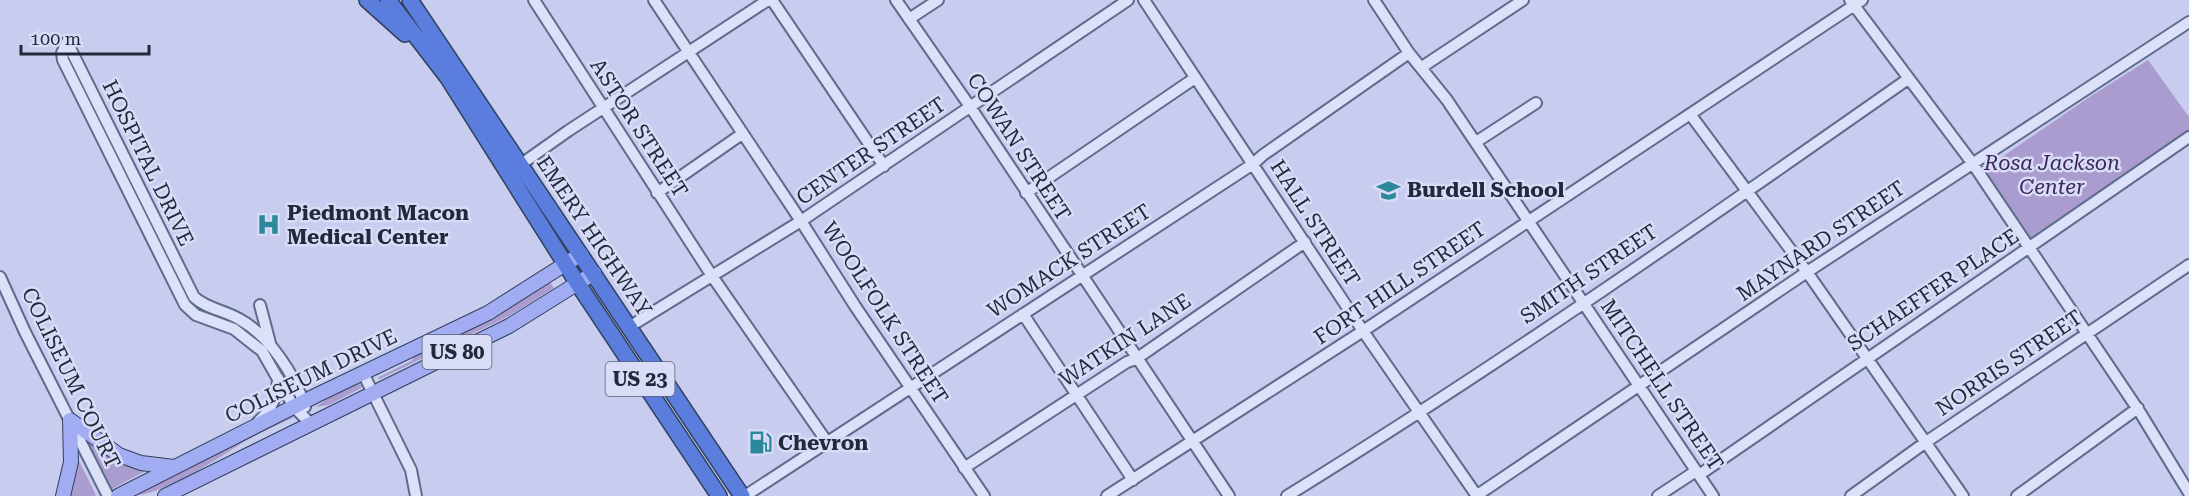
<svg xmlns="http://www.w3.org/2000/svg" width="2189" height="496" viewBox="0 0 2189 496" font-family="'Roboto Serif',serif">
<rect width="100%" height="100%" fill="#c8cdef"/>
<path fill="#aa9cce" d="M2148 60 2189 117V133L2032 242 1983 170 2088 98Z
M550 282 554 288 509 316 378 380 379 377 411 361 417 354 501 312Z
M358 384 362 385 361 388 329 405 316 407 326 399Z
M291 416 294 417C276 426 256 434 239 445 213 462 161 496 130 496Z
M81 430 149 469 112 489Z
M77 457 96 495 94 496H68Z"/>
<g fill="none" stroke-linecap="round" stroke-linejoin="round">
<defs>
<path id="minor" d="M534 0 712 276 827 442
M654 0 801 221 855 306 984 496
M772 0 884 166
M896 0 971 108 1229 496
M1144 0 1363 331 1477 496
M1374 0 1409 53 1447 100 1713 496
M1850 0 1973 164 2141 414 2189 493
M909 19 938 0
M67 42 62 53 63 60 185 305 196 315 234 329 262 351 294 407 311 424
M67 42 194 297C207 309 224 310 239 319 269 335 295 375 305 407
M1422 67 1523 0
M1690 114 1807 272 1963 496
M1476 142 1536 103
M520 165 568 131 768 0
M657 193 742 134
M1026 193 1195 78
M0 277 25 332 108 496
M260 305 270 343
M1023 314 1133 480
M629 327 801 221 1128 0
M363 373 411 470 416 496
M258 422C272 409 277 397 278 378
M964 468 1127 362 1136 359 1305 242
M1699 475 2189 137
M745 496 1253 164 1263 155 1409 53
M1107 496 1363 331 1862 0
M1287 496C1499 365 1704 222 1908 79
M1476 496 1807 272 2189 22
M1658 496 1696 471
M1851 496 1926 442 2189 265
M2017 496 2138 408"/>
<path id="major" d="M70 420 119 455 141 463 174 467
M63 496 71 462 70 420
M118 496 317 395 488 313 581 254
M165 496 509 326 594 273"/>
<path id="highway" d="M367 0 405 34
M388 0 448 78 578 284 719 496
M410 0 742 496"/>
</defs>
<use href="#minor" stroke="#5d6b8c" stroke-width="14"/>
<use href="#major" stroke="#31405a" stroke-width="16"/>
<use href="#highway" stroke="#31405a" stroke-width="18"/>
<use href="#minor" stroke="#dce0f9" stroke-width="10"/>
<use href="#major" stroke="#a1acf2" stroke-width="14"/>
<use href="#highway" stroke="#5a7dde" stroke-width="15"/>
</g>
<defs>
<symbol id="school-bare" viewBox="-9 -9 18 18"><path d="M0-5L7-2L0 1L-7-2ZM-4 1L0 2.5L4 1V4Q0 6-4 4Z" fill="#2c899c" stroke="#d8dcf6" stroke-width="2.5" paint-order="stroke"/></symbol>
<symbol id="hospital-bare" viewBox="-9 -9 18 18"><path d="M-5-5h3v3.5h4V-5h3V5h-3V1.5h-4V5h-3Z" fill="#2c899c" stroke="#d8dcf6" stroke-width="2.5" paint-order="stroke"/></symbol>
<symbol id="fuel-bare" viewBox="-9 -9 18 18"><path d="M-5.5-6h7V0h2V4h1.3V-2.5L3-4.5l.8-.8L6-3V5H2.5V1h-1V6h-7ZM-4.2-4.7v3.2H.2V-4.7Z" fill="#2c899c" stroke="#d8dcf6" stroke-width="2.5" paint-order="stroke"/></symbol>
</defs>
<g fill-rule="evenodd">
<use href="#school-bare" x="1372" y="174" width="33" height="33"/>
<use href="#hospital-bare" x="252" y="208" width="33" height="33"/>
<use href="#fuel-bare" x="744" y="426" width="33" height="33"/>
</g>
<g text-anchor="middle" stroke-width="5" stroke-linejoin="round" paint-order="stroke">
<g fill="#d8dcf6" stroke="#575f74" stroke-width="1.5">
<rect x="422.5" y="335" width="69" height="34" rx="4.5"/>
<rect x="605.5" y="362" width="69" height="34" rx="4.5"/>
</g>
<g font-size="20" font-weight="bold" fill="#202a3c">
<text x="457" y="359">US 80</text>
<text x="640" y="386">US 23</text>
</g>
<g font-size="21" fill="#202a3c" stroke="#d8dcf6">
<text transform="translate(639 128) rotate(57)" y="7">ASTOR STREET</text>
<text transform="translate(1019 147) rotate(57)" y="7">COWAN STREET</text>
<text transform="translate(871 151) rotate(-34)" y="7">CENTER STREET</text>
<text transform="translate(148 163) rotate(64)" y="7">HOSPITAL DRIVE</text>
<text transform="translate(1315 223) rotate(57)" y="7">HALL STREET</text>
<text transform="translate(594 236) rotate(56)" y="7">EMERY HIGHWAY</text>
<text transform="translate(1821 241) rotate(-34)" y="7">MAYNARD STREET</text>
<text transform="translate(1069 261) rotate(-33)" y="7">WOMACK STREET</text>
<text transform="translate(1589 274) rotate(-34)" y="7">SMITH STREET</text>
<text transform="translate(1400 283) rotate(-34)" y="7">FORT HILL STREET</text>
<text transform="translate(1933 290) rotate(-34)" y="7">SCHAEFFER PLACE</text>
<text transform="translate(885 313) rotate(57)" y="7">WOOLFOLK STREET</text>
<text transform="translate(1125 340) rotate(-33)" y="7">WATKIN LANE</text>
<text transform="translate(2009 363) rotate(-34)" y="7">NORRIS STREET</text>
<text transform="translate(311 376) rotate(-26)" y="7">COLISEUM DRIVE</text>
<text transform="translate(71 378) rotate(64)" y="7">COLISEUM COURT</text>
<text transform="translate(1662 385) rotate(56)" y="7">MITCHELL STREET</text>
</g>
<g font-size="21" font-style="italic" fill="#3c2759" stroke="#d8dcf6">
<text x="2052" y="170">Rosa Jackson<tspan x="2052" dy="24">Center</tspan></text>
</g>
<g font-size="21" font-weight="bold" fill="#202a3c" stroke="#d8dcf6" text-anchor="start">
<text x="1407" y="197">Burdell School</text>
<text x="287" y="220">Piedmont Macon<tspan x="287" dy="24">Medical Center</tspan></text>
<text x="778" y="450">Chevron</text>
</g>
</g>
<path d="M21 45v9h128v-9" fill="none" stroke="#202a3c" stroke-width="3"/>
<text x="30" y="45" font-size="18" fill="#202a3c" stroke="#d8dcf6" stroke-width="4.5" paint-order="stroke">100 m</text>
</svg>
